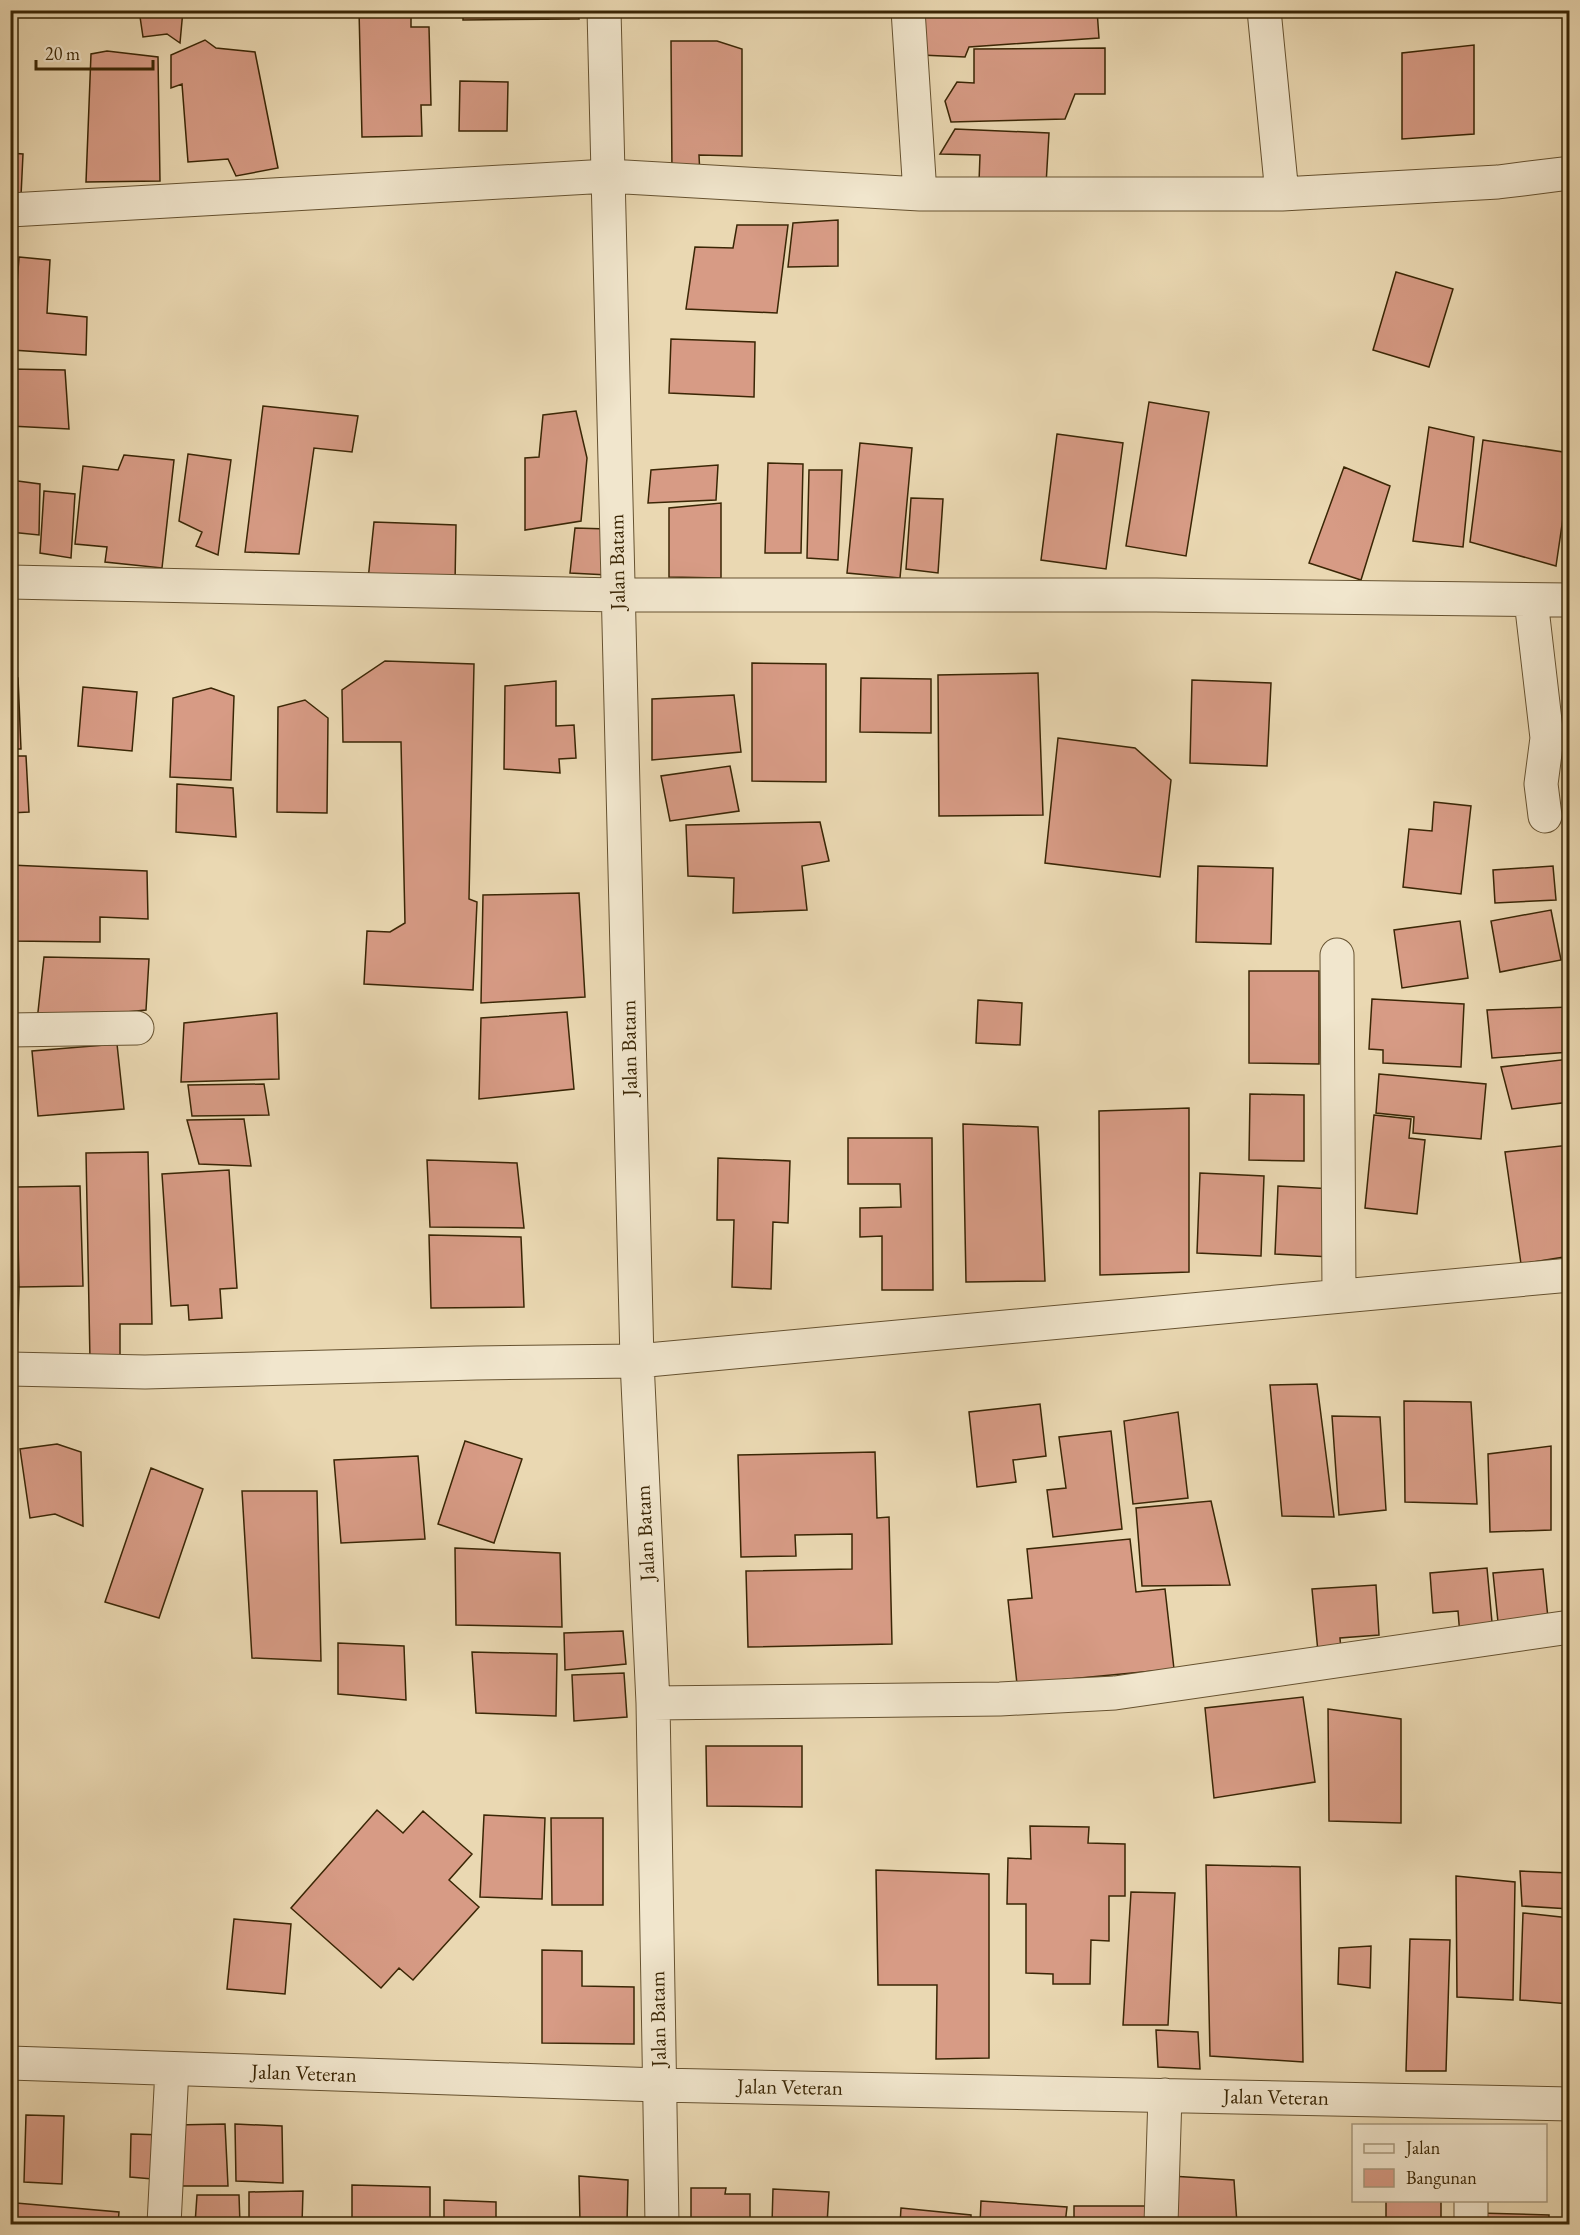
<svg xmlns="http://www.w3.org/2000/svg" width="1580" height="2235" viewBox="0 0 1580 2235" font-family="'EB Garamond',serif">
<rect width="100%" height="100%" fill="#ead8b2"/>
<filter id="stains"><feTurbulence type="fractalNoise" baseFrequency=".00333" numOctaves="4"/><feColorMatrix values="0 0 0 0 .2 0 0 0 0 .09 0 0 0 0 .02 0 0 0 .5 -.17"/></filter>
<radialGradient id="worn" r=".72"><stop offset=".6" stop-color="#630" stop-opacity="0"/><stop offset="1" stop-color="#630" stop-opacity=".3"/></radialGradient>
<path fill="#d79b85" stroke="#3a2605" stroke-width="1.5" d="M139 10H183L180 43 167 34 143 37Z
M359 10H411V27H429L431 105H421L422 136 362 137Z
M463 10H578L579 19 463 20Z
M666 10H726V15H666Z
M923 10H1097L1099 38 969 47 965 57 921 55Z
M205 40 216 48 255 52 278 168 236 176 228 159 188 162 182 84 171 88V55Z
M671 41H717L742 49V156L699 155 700 176 672 175Z
M1474 45V134L1402 139V53Z
M1105 48V94H1075L1065 119 951 122 945 101 957 82 974 83V49Z
M107 51 158 57 160 181 86 182 91 54Z
M460 81 508 82 507 131H459Z
M955 129 1049 133 1046 185 979 182 980 155 940 154Z
M10 153 23 154 21 196 10 197Z
M838 220V266L788 267 793 223Z
M737 225H788L777 313 686 309 695 247 733 248Z
M19 257 50 260 47 313 87 317 86 355 12 350Z
M1396 272 1453 289 1429 367 1373 350Z
M671 339 755 342 754 397 669 393Z
M10 369 65 370 69 429 10 426Z
M1149 402 1209 412 1186 556 1126 546Z
M263 406 358 416 352 452 314 448 299 554 245 552Z
M576 411 587 458 581 521 525 530V458L539 457 543 415Z
M1429 427 1474 437 1463 547 1413 541Z
M1057 434 1123 443 1106 569 1041 560Z
M1483 440 1570 453V470L1556 566 1470 542Z
M860 443 912 448 900 578 847 573Z
M188 454 231 460 218 555 196 546 202 532 179 521Z
M124 455 174 460 162 568 105 562 107 547 75 544 83 466 118 470Z
M768 463 803 464 801 553H765Z
M718 465 716 500 648 503 651 470Z
M1344 467 1390 486 1361 580 1309 563Z
M809 470H842L838 560 807 558Z
M10 480 40 484 39 535 10 532Z
M44 491 75 494 71 558 40 553Z
M911 498 943 499 938 573 906 569Z
M721 503V578L669 577V508Z
M374 522 456 525 455 584 368 580Z
M575 528 608 529V575L570 573Z
M385 661 474 664 469 899 477 902 473 990 364 984 367 931 390 932 405 923 401 742H343L342 690Z
M752 663 826 664V782L752 781Z
M1038 673 1043 815 939 816 938 675Z
M10 678H18L21 749H10Z
M861 678 931 679V733L860 732Z
M1192 680 1271 683 1267 766 1190 763Z
M556 681V726L574 725 576 758 559 759 560 773 504 769 505 686Z
M83 687 137 692 132 751 78 746Z
M211 688 234 696 231 780 170 777 173 698Z
M734 695 741 752 652 760V699Z
M305 700 328 718 327 813 277 812 278 707Z
M1058 738 1135 748 1171 780 1160 877 1045 863Z
M10 756H26L29 812 10 813Z
M730 766 739 811 670 821 661 776Z
M177 784 233 788 236 837 176 832Z
M1434 802 1471 806 1461 894 1403 887 1409 829 1432 831Z
M820 822 829 861 802 866 807 910 733 913 734 878 688 876 686 825Z
M10 865 147 871 148 919 100 917V942L10 941Z
M1198 866 1273 868 1271 944 1196 942Z
M1553 866 1556 900 1495 903 1493 870Z
M579 893 585 997 481 1003 483 895Z
M1551 910 1561 960 1500 972 1491 921Z
M1460 921 1468 978 1402 988 1394 930Z
M44 957 149 959 146 1010 37 1021Z
M10 971 15 986 10 1005Z
M1249 971H1319V1064L1249 1063Z
M1372 999 1464 1004 1461 1067 1383 1063V1050L1369 1049Z
M978 1000 1022 1003 1020 1045 976 1043Z
M1570 1007V1052L1492 1058 1487 1010Z
M567 1012 574 1089 479 1099 481 1018Z
M277 1013 279 1079 181 1082 184 1023Z
M117 1044 124 1109 38 1116 32 1051Z
M1570 1059V1102L1512 1109 1501 1067Z
M1379 1074 1486 1084 1481 1139 1413 1133 1414 1117 1376 1113Z
M264 1084 269 1115 192 1116 188 1085Z
M1250 1094 1304 1095V1161L1249 1160Z
M1189 1108V1272L1100 1275 1099 1111Z
M1374 1115 1411 1119 1409 1138 1425 1140 1417 1214 1365 1208Z
M244 1119 251 1166 199 1164 187 1120Z
M963 1124 1038 1127 1045 1281 966 1282Z
M848 1138H932L933 1290H882V1236L860 1237V1208L901 1207 900 1184H848Z
M1570 1145V1256L1521 1264 1505 1152Z
M148 1152 152 1324H120V1359L90 1360 86 1153Z
M718 1158 790 1161 788 1223 773 1222 771 1289 732 1287 734 1220H717Z
M427 1160 517 1163 524 1228 430 1227Z
M229 1170 237 1288 220 1289 222 1318 189 1320 188 1305 171 1306 162 1174Z
M1200 1173 1264 1176 1261 1256 1197 1253Z
M80 1186 83 1286 19 1287 17 1187Z
M1278 1186 1334 1189 1331 1257 1275 1254Z
M429 1235 521 1237 524 1307 431 1308Z
M10 1284 19 1287 17 1358H10Z
M1317 1384 1334 1517 1282 1516 1270 1385Z
M1404 1401 1471 1402 1477 1504 1405 1502Z
M1040 1404 1046 1456 1013 1460 1016 1482 977 1487 969 1412Z
M1178 1412 1188 1498 1133 1504 1124 1421Z
M1332 1416 1380 1417 1386 1510 1339 1515Z
M1111 1431 1122 1529 1053 1537 1047 1490 1066 1488 1059 1437Z
M465 1441 522 1459 494 1543 438 1524Z
M57 1444 81 1452 83 1526 55 1514 30 1518 20 1449Z
M1551 1446V1530L1490 1532 1488 1454Z
M875 1452 877 1518 889 1517 892 1644 748 1647 746 1571 852 1569V1534L795 1535 796 1556 741 1557 738 1455Z
M418 1456 425 1539 341 1543 334 1460Z
M151 1468 203 1489 159 1618 105 1602Z
M242 1491H317L321 1661 252 1658Z
M1211 1501 1230 1585 1142 1586 1136 1508Z
M1130 1539 1136 1592 1165 1589 1174 1669 1017 1684 1008 1600 1032 1598 1027 1549Z
M455 1548 560 1553 562 1627 456 1625Z
M1487 1568 1493 1633 1460 1636 1458 1611 1433 1613 1430 1573Z
M1543 1569 1549 1628 1499 1632 1493 1573Z
M1376 1585 1379 1635 1340 1638 1341 1650 1318 1652 1312 1589Z
M623 1631 626 1664 565 1670 564 1633Z
M338 1643 404 1646 406 1700 338 1694Z
M472 1652 557 1654 556 1716 476 1713Z
M624 1673 627 1717 574 1721 572 1675Z
M1303 1697 1315 1782 1214 1798 1205 1708Z
M1328 1709 1401 1719V1823L1329 1821Z
M706 1746H802V1807L707 1806Z
M377 1810 403 1833 423 1811 472 1854 449 1880 479 1907 413 1980 399 1968 381 1988 291 1908Z
M484 1815 545 1818 542 1899 480 1897Z
M551 1818H603V1905H552Z
M1030 1826 1089 1827 1088 1843 1125 1844V1896H1109V1941L1091 1940 1090 1984H1053V1974L1026 1973V1904H1007L1008 1858 1031 1859Z
M1206 1865 1300 1867 1303 2062 1210 2056Z
M876 1870 989 1874V2058L936 2059 937 1985H878Z
M1520 1871 1570 1873V1909L1522 1906Z
M1456 1876 1515 1882 1513 2000 1457 1997Z
M1131 1892 1175 1893 1168 2025H1123Z
M1523 1913 1570 1918V2004L1520 2000Z
M234 1919 291 1924 285 1994 227 1989Z
M1410 1939 1450 1940 1446 2071H1406Z
M1371 1946 1370 1988 1338 1984 1339 1948Z
M542 1950 582 1951V1986L634 1987V2044L542 2043Z
M1156 2030 1198 2032 1200 2069 1158 2067Z
M26 2115 64 2116 62 2184 24 2182Z
M225 2124 228 2186H171L175 2125Z
M235 2124 282 2126 283 2183 236 2181Z
M131 2134 164 2135V2180L130 2177Z
M579 2176 628 2180 627 2224 580 2223Z
M1171 2176 1234 2180 1237 2224H1171Z
M352 2185 430 2187V2224H352Z
M691 2188H726L725 2194H750V2224H691Z
M773 2189 829 2192 827 2224H772Z
M303 2191 302 2224H249V2192Z
M197 2195H239L240 2224H195Z
M444 2200 496 2202V2224H444Z
M1386 2200H1441V2224H1386Z
M981 2201 1067 2207 1065 2224H980Z
M16 2203 119 2212 118 2224H15Z
M1074 2206H1145L1146 2224H1074Z
M901 2208 971 2215V2224H900Z
M1478 2213 1549 2215V2224H1478Z"/>
<g fill="none" stroke-linecap="round" stroke-linejoin="round">
<defs>
<path id="street" d="M604 10 637 1361 653 1703 662 2224
M908 10 920 194
M1264 10 1282 194
M10 210 608 176 920 194H1282L1498 182 1570 173
M10 582 618 595H1156L1570 600
M1531 600 1547 738 1541 784 1545 816
M1337 955 1339 1295
M10 1030 137 1028
M10 1369 145 1372 476 1363 637 1361 1570 1275
M653 1703 1000 1699 1115 1693 1570 1627
M10 2063 659 2085 1570 2104
M164 2224 172 2069
M1161 2224 1165 2095
M1471 2224V2200"/>
</defs>
<use href="#street" stroke="#665230" stroke-width="35"/>
<use href="#street" stroke="#f1e6cd" stroke-width="33"/>
</g>
<g text-anchor="middle" stroke-width="4.5" stroke-linejoin="round" paint-order="stroke">
<g font-size="21" fill="#3a2605" stroke="#f1e6cd">
<text transform="translate(617 562) rotate(-91)" y="7">Jalan Batam</text>
<text transform="translate(629 1048) rotate(-91)" y="7">Jalan Batam</text>
<text transform="translate(645 1533) rotate(-93)" y="7">Jalan Batam</text>
<text transform="translate(658 2019) rotate(-91)" y="7">Jalan Batam</text>
<text transform="translate(304 2073) rotate(2)" y="7">Jalan Veteran</text>
<text transform="translate(790 2087) rotate(1)" y="7">Jalan Veteran</text>
<text transform="translate(1276 2097) rotate(1)" y="7">Jalan Veteran</text>
</g>
</g>
<rect width="1580" height="2235" fill="none" stroke="#ead8b2" stroke-width="36"/>
<rect x="12" y="12" width="1556" height="2211" fill="none" stroke="#3a2605" stroke-width="3"/>
<rect x="18" y="18" width="1544" height="2199" fill="none" stroke="#3a2605" stroke-width="1.5"/>
<rect x="1352" y="2124" width="195" height="78" fill="#f1e6cd" stroke="#a8997d" stroke-width="1.5"/>
<rect x="1364" y="2144" width="30" height="9" fill="#f1e6cd" stroke="#a8997d" stroke-width="1.5"/>
<text x="1406" y="2154" font-size="18" fill="#3a2605">Jalan</text>
<rect x="1364" y="2169" width="30" height="18" fill="#d79b85" stroke="#a8997d" stroke-width="1.5"/>
<text x="1406" y="2184" font-size="18" fill="#3a2605">Bangunan</text>
<path d="M36 60v9h117v-9" fill="none" stroke="#3a2605" stroke-width="3"/>
<text x="45" y="60" font-size="18" fill="#3a2605" stroke="#f1e6cd" stroke-width="4.5" paint-order="stroke">20 m</text>
<rect width="100%" height="100%" filter="url(#stains)"/>
<rect width="100%" height="100%" fill="url(#worn)"/>
</svg>
